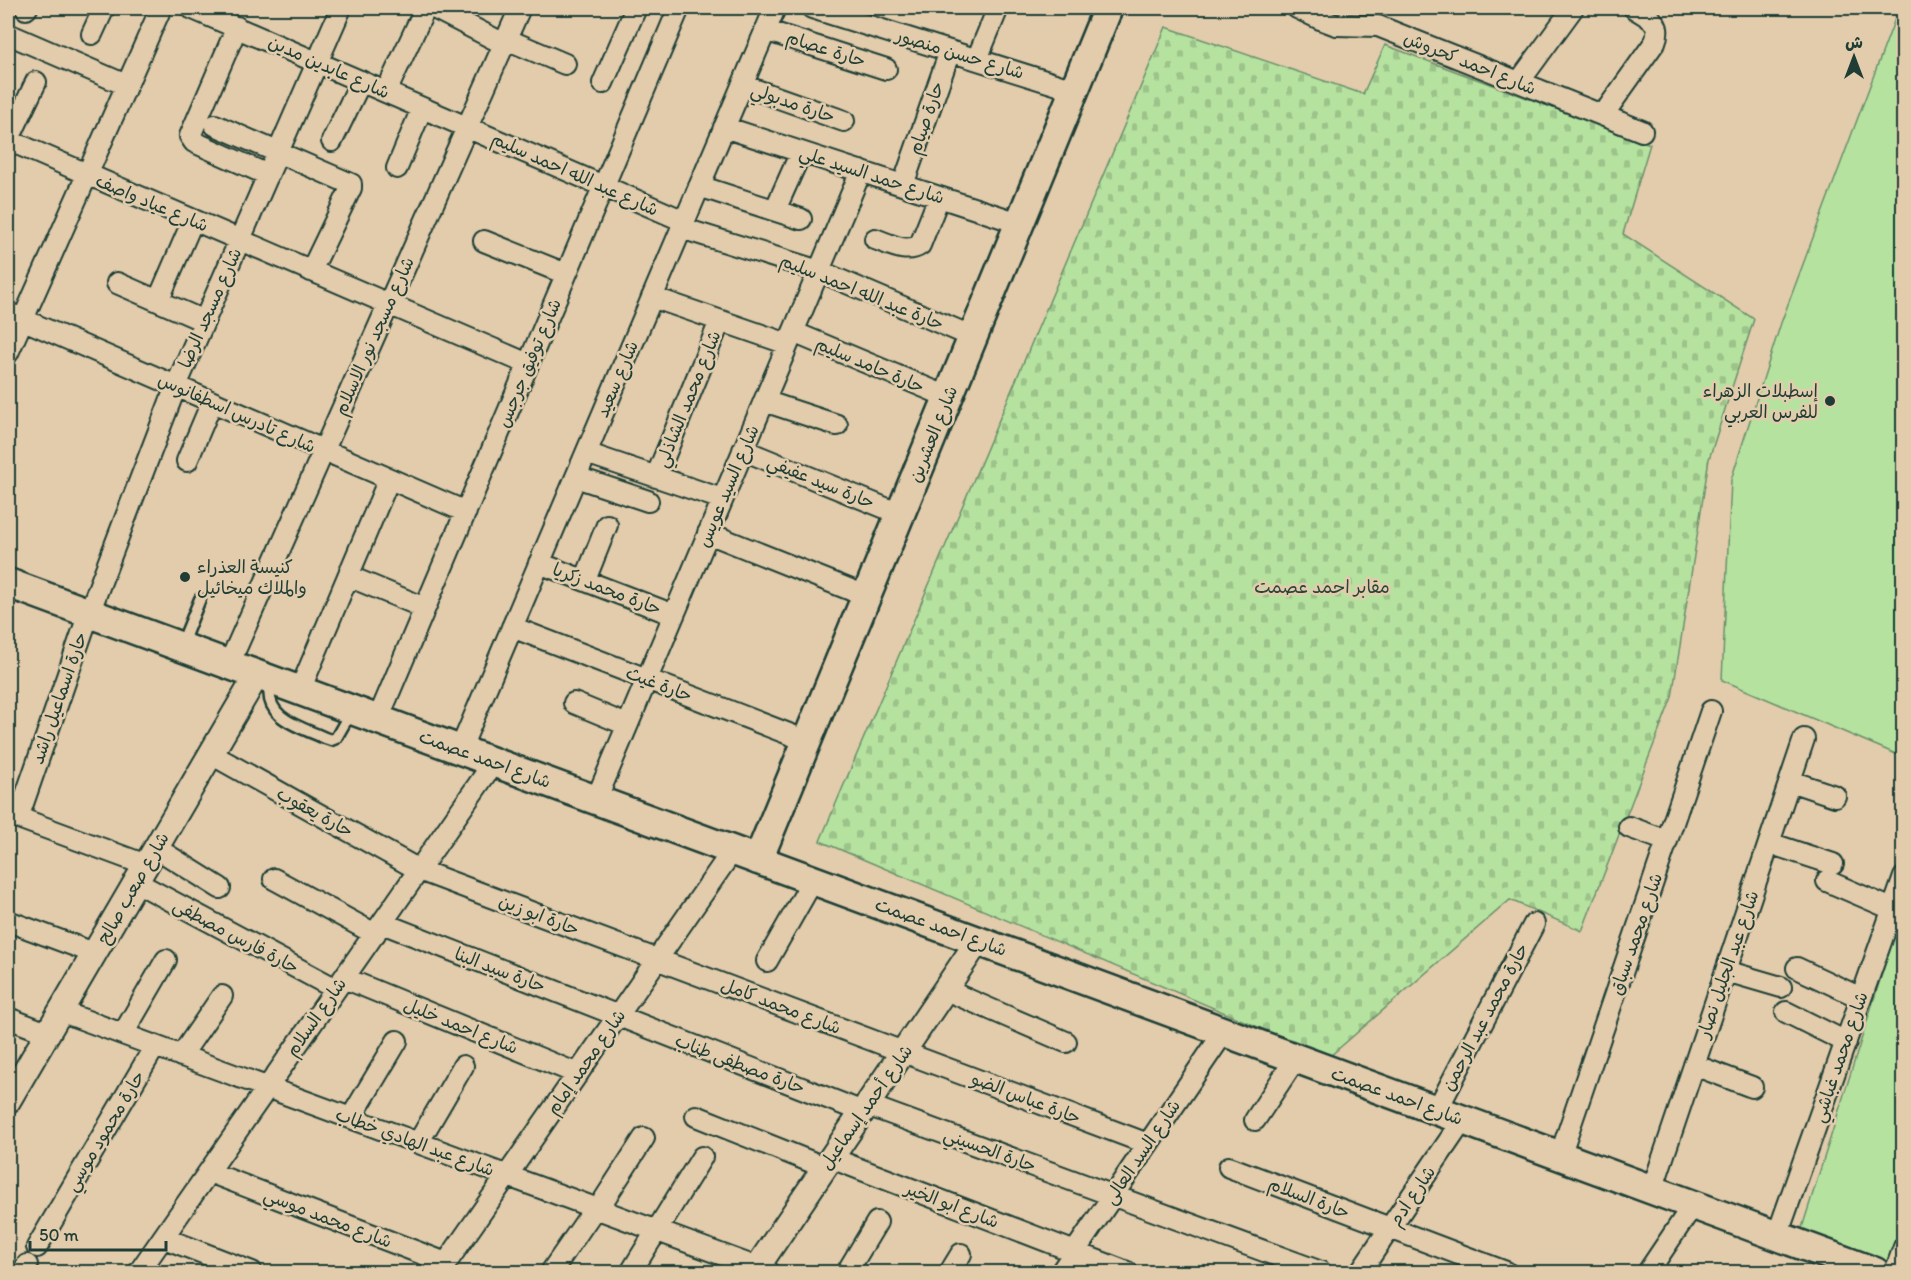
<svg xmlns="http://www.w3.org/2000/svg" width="1911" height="1280" viewBox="0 0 1911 1280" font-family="Itim,'Playpen Sans Arabic',sans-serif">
<defs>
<pattern id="cemetery-stones" width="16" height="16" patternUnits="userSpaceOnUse" patternTransform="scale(1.5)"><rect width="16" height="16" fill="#b6e2a0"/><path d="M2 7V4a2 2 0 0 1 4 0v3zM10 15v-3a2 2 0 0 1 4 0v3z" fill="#9cc38a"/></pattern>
</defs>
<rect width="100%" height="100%" fill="#e2ccac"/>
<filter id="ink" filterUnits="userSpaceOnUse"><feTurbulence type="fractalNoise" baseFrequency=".0167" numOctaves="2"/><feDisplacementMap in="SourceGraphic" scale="12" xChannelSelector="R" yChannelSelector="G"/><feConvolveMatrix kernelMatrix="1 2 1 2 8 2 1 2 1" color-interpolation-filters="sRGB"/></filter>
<g filter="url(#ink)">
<path fill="#b6e2a0" stroke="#6a906a" stroke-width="1.5" d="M1899 8H1904L1903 757 1722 680 1731 480 1781 323Z
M1903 907V1269L1801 1231Z"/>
<path fill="url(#cemetery-stones)" stroke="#6a906a" stroke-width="1.5" d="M1166 27 1363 94 1385 45 1650 144 1623 234 1754 319 1709 459 1672 697 1582 931 1510 900 1329 1057 820 841Z"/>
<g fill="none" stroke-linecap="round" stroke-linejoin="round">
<defs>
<path id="service" d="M181 646 200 599
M271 683C261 718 301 727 325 738L331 740 336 738 352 710"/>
<path id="minor" d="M191 8 684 221
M434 8 504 44
M812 8 1074 90
M1297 8 1320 19 1336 25 1378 26 1642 131
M26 9 27 8
M237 27 190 136 194 142 268 175
M765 30 886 69
M8 34 126 85
M92 34 104 8
M506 39 565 64
M977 59 998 8
M1519 82 1573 8
M603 83 636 8
M742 85 844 121
M386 92 425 9 428 8
M1603 115 1655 42C1663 22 1649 18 1634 8
M215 125 351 184V188L311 271
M724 127 1019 223
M8 140 528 364
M8 141 36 82
M332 141 361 81
M397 168 422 108
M903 185 950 51
M699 186 801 219
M775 210 801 152
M681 228 819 271 973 337
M875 239C889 244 907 254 920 245L939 197
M484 241 566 274
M117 283 204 321
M652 297 788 344
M158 301 193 220
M8 313 466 512
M793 332 948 397
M8 353 161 8
M764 401 837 425
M743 450 900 514
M586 453 722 499
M187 461 212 402
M576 477 648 501
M656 477 720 321
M708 533 866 596
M539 563 674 615
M348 576 425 608
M585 580 607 525
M512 627 807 741
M229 664 520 8
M300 690 389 479
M574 703 627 725
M378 719 679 8
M460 750 775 8
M211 754 419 870 1148 1144
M1790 781 1835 796
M596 800 861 171
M8 814 146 865
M18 818 89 613 176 386 341 8
M1629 827 1667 841
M1769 843 1833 864
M156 848 220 888
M274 879 375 934
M1827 881 1892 909
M136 882 336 989
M8 921 94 953
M382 923 863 1112
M767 961 813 880
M1797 968 1861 998
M1726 971 1781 987
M344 978 578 1074
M946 990 1066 1042
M60 1011 769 1272
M1786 1012 1846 1042
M8 1018 47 1033
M123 1034 166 960
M181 1056 222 996
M1694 1065 1752 1087
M867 1105 1321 1272
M1437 1110 1534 924
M696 1116 824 1167
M351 1118 397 1041
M1255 1120 1296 1058
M418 1143 463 1066
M1560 1156 1711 711
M831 1158 1127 1272
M1229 1167 1506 1272
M209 1172 446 1263
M1652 1190 1804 739
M598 1209 644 1138
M1777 1236 1904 877
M164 1238 252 1272
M37 1247 155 1046
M23 1272 27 1265
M139 1272 494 762
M440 1272 733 850
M551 1272 595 1208
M631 1272 702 1157
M847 1272 877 1222
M950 1272 961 1254
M1061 1272 1224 1032
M1360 1272 1463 1120
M1648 1272 1693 1205
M1895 1272 1904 1247"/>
<path id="tertiary" d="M8 1101 257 675
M754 1272 978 941"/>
<path id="secondary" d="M8 583 1875 1272
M758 860 1108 8"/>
</defs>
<use href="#service" stroke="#1f3d34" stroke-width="15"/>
<use href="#minor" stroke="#1f3d34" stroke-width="24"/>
<use href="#tertiary" stroke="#1f3d34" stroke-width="28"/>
<use href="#secondary" stroke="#1f3d34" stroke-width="33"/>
<use href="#service" stroke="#e2ccac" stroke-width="10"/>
<use href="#minor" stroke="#e2ccac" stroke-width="20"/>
<use href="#tertiary" stroke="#e2ccac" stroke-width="24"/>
<use href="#secondary" stroke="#e2ccac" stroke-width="28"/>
</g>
</g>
<g fill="#1f3d34" stroke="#e2ccac" stroke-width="2">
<circle cx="1830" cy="401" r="6"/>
<circle cx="185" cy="577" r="6"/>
</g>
<g text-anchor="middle" stroke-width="5" stroke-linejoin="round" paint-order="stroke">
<g font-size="18" fill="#1f3d34" stroke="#e2ccac">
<text transform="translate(826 49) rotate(18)" y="6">حارة عصام</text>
<text transform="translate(960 54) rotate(17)" y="6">شارع حسن منصور</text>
<text transform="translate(1470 63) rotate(22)" y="6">شارع احمد كحروش</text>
<text transform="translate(329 67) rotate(24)" y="6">شارع عابدين مدين</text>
<text transform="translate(793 103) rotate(19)" y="6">حارة مدبولي</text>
<text transform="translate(926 118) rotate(-71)" y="6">حارة صيام</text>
<text transform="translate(575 174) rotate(24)" y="6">شارع عبد الله احمد سليم</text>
<text transform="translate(872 175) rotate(18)" y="6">شارع حمد السيد علي</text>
<text transform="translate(152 203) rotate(23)" y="6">شارع عياد واصف</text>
<text transform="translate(862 292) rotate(22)" y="6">حارة عبد الله احمد سليم</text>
<text transform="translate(210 308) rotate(-66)" y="6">شارع مسجد الرضا</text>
<text transform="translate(374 336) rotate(-66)" y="6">شارع مسجد نور الاسلام</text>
<text transform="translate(529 363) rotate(-67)" y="6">شارع توفيق جرجس</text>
<text transform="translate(870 365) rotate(23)" y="6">حارة حامد سليم</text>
<text transform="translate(617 379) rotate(-67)" y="6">شارع سعيد</text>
<text transform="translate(688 399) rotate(-68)" y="6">شارع محمد الشاذلي</text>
<text transform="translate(237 413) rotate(24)" y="6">شارع تادرس اسطفانوس</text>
<text transform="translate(933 434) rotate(-68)" y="6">شارع العشرين</text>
<text transform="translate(821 482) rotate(22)" y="6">حارة سيد عفيفي</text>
<text transform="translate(728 486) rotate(-67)" y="6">شارع السيد عويس</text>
<text transform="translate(607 589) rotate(21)" y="6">حارة محمد زكريا</text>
<text transform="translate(659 684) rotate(21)" y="6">حارة غيث</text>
<text transform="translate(59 698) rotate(-71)" y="6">حارة اسماعيل راشد</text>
<text transform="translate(485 759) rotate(20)" y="6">شارع احمد عصمت</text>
<text transform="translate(315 812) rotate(29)" y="6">حارة يعقوب</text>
<text transform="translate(133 888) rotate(-60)" y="6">شارع صعب صالح</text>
<text transform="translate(539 915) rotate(21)" y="6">حارة ابو زين</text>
<text transform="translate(941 927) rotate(20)" y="6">شارع احمد عصمت</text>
<text transform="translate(1636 934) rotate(-71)" y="6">شارع محمد سباق</text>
<text transform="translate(236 936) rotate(28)" y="6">حارة فارس مصطفى</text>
<text transform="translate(1728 964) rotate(-71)" y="6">شارع عبد الجليل نصار</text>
<text transform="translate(500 970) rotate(21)" y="6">حارة سيد البنا</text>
<text transform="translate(781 1006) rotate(21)" y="6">شارع محمد كامل</text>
<text transform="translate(316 1017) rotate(-55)" y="6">شارع السلام</text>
<text transform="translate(1485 1017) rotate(-62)" y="6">حارة محمد عبد الرحمن</text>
<text transform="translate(461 1026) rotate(22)" y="6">شارع احمد خليل</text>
<text transform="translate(1840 1057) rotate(-71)" y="6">شارع محمد غباشي</text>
<text transform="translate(586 1062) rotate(-55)" y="6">شارع محمد إمام</text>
<text transform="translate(740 1064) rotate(21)" y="6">حارة مصطفى طناب</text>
<text transform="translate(1397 1096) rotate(20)" y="6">شارع احمد عصمت</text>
<text transform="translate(1026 1098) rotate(21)" y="6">حارة عباس الضو</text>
<text transform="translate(866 1107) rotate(-55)" y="6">شارع أحمد إسماعيل</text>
<text transform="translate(105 1131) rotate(-59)" y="6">حارة محمود موسي</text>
<text transform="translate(415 1142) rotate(20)" y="6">شارع عبد الهادي خطاب</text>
<text transform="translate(990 1150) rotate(20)" y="6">حارة الحسيني</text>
<text transform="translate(1142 1152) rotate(-56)" y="6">شارع السد العالى</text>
<text transform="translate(1412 1196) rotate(-56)" y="6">شارع ادم</text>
<text transform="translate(1309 1198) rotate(21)" y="6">حارة السلام</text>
<text transform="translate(952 1205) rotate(21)" y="6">شارع ابو الخير</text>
<text transform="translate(328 1218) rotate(21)" y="6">شارع محمد موسي</text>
</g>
<g font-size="18" fill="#1f3d34" stroke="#e2ccac" text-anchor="end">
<text x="1818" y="397">إسطبلات الزهراء<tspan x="1818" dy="21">للفرس العربي</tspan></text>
<text x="197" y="573" text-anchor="start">كنيسة العذراء<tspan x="197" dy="21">والملاك ميخائيل</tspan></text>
</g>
<g font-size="18" fill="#274539" stroke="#e2ccac">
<text x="1322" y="593">مقابر احمد عصمت</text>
</g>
</g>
<rect width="1911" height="1280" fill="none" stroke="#e2ccac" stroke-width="30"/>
<rect x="15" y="15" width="1881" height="1250" fill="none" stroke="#1f3d34" stroke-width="2" filter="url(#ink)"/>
<g transform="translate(1854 57)" stroke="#e2ccac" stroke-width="4.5" paint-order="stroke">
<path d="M0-4.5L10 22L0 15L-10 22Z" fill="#1f3d34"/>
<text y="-9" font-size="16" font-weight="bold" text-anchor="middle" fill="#1f3d34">ش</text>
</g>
<path d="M30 1241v9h136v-9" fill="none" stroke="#1f3d34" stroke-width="3"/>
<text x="39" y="1241" font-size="18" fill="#1f3d34" stroke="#e2ccac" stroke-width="4.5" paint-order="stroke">50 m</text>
</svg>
